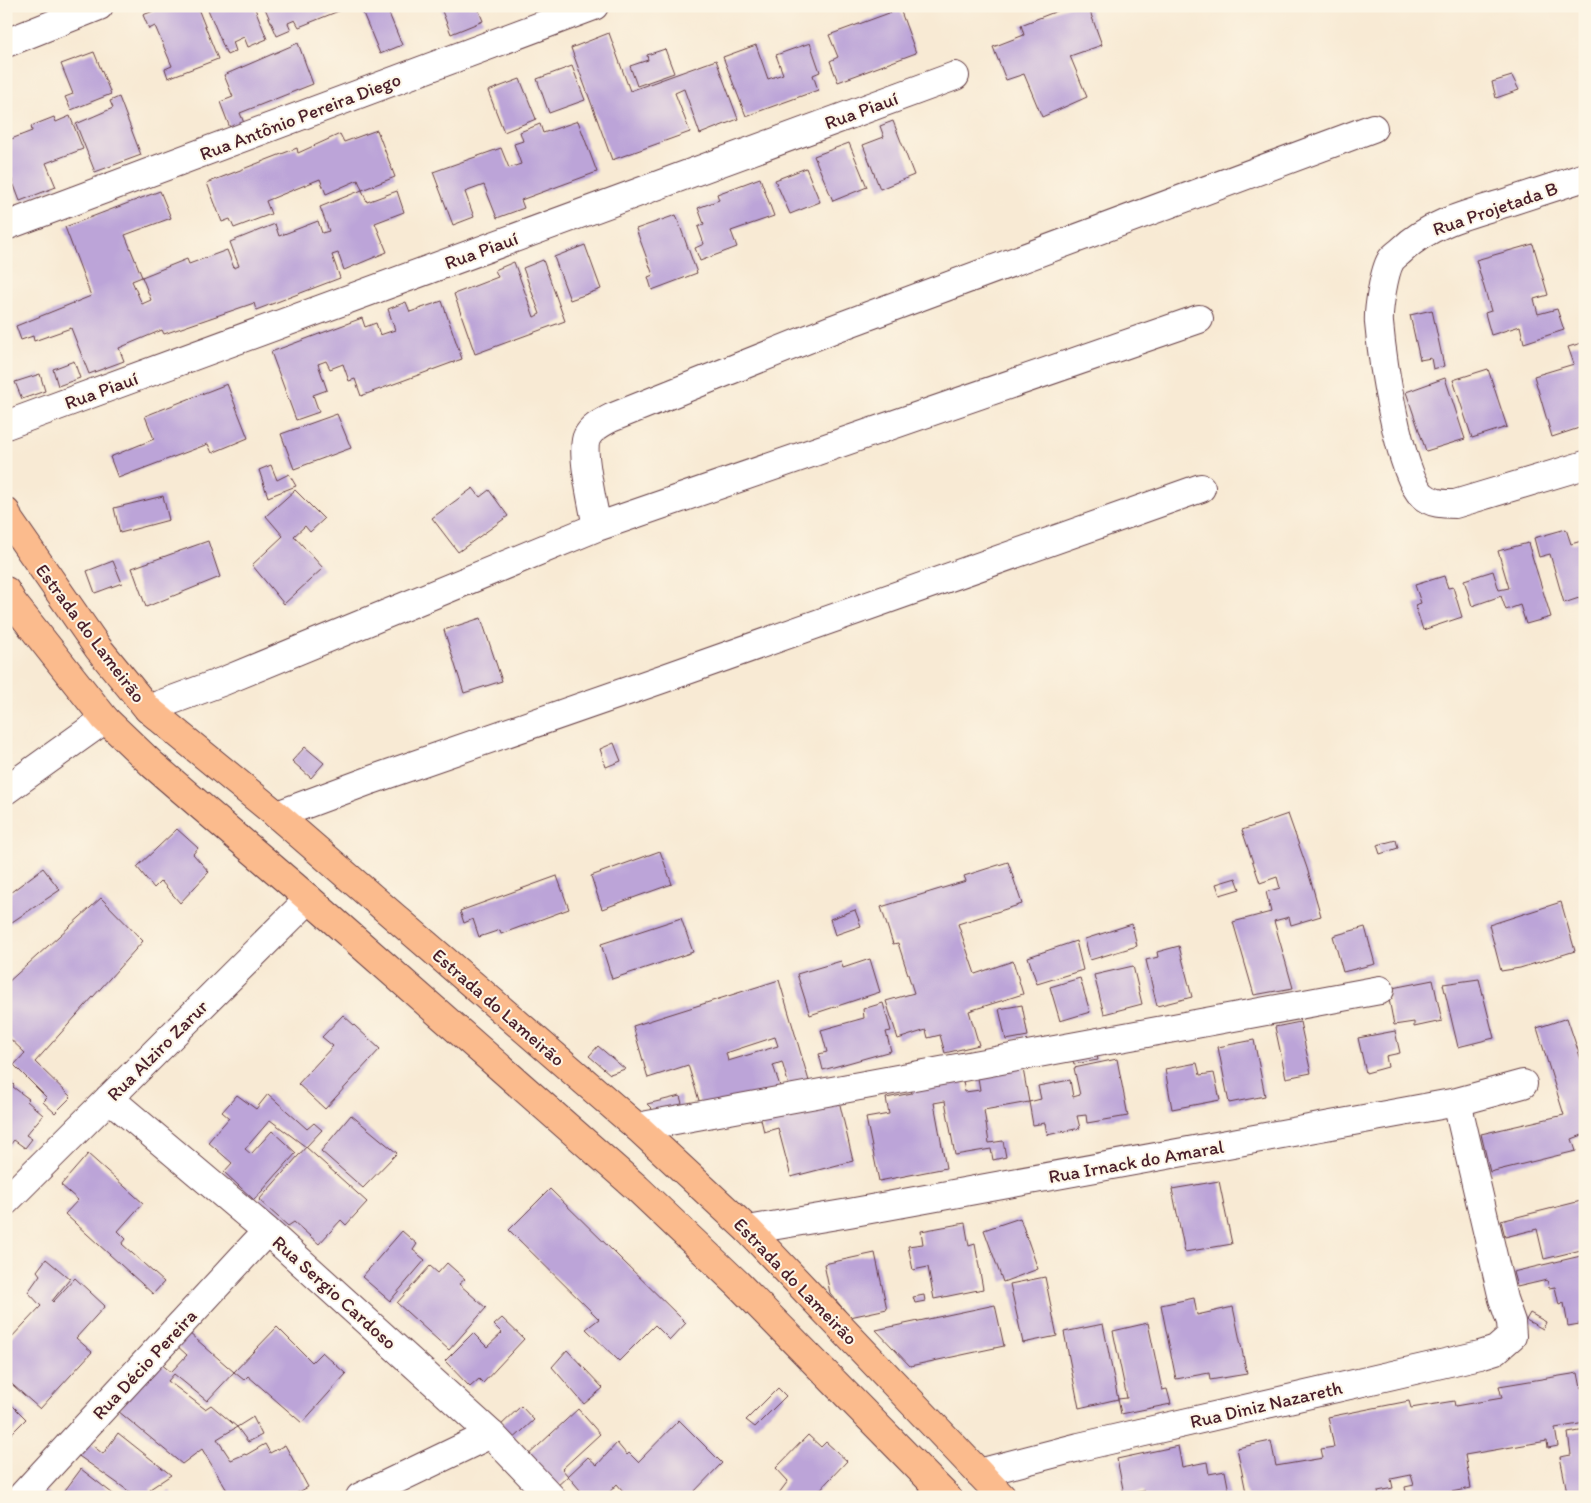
<svg xmlns="http://www.w3.org/2000/svg" width="1591" height="1503" viewBox="0 0 1591 1503" font-family="Itim,sans-serif">
<rect width="100%" height="100%" fill="#fcf5e5"/>
<filter id="ink" filterUnits="userSpaceOnUse"><feTurbulence type="fractalNoise" baseFrequency=".02" numOctaves="2"/><feDisplacementMap in="SourceGraphic" scale="10" xChannelSelector="R" yChannelSelector="G"/><feConvolveMatrix kernelMatrix="1 2 1 2 8 2 1 2 1" color-interpolation-filters="sRGB"/></filter>
<filter id="wash" filterUnits="userSpaceOnUse"><feTurbulence type="fractalNoise" baseFrequency=".0096" numOctaves="4" result="noise"/><feDisplacementMap in="SourceGraphic" scale="20" xChannelSelector="R" yChannelSelector="G"/><feGaussianBlur stdDeviation="1.12" result="paint"/><feColorMatrix in="noise" values="0 0 0 0 0 0 0 0 0 0 0 0 0 0 0 0 0 1.4 0 .05"/><feComposite in="paint" operator="in"/></filter>
<g filter="url(#wash)">
<rect width="100%" height="100%" fill="#f8ead4"/>
<g id="blocks">
<path fill="#bca4d8" fill-rule="evenodd" d="M166 6H197L218 59 168 78 165 69 172 66 155 26 149 29 143 15Z
M209 6H254L267 39 248 47 244 37 233 42 236 51 227 55 207 7Z
M264 6H351L299 27 295 20 288 23 291 30 277 36Z
M360 6H386L402 45 380 54Z
M440 6H477L483 21 451 34Z
M1070 6H1088L1102 45 1070 56 1087 97 1042 117 1024 74 1006 80 993 47 1024 35 1021 25Z
M900 9 916 53 838 82 830 61 838 57 829 35Z
M609 33 630 91 716 60 738 119 700 134 684 89 675 93 690 132 612 160 571 48Z
M298 43 313 84 240 113 244 123 230 128 220 102 233 97 224 75Z
M810 43 820 72 813 75 818 90 746 116 723 57 756 45 768 79 783 74 776 55Z
M665 49 674 73 637 86 630 66 648 60 647 55Z
M94 52 111 94 71 110 65 97 73 94 61 64Z
M572 66 585 100 549 113 537 79Z
M1512 76 1519 90 1496 98 1492 82Z
M520 79 536 119 504 132 488 91Z
M119 97 141 155 95 172 76 124 113 108 110 101Z
M70 116 83 149 46 163 56 187 20 201 6 164V141L32 131 31 126 54 117 56 122Z
M578 121 597 172 521 200 524 208 497 218 484 185 465 192 474 217 453 225 433 172 501 148 509 168 521 164 514 144 523 141 520 132 540 124 543 133Z
M893 121 914 175 880 189 863 145 884 137 880 126Z
M377 130 395 177 362 190 358 180 326 194 320 179 266 201 271 214 234 228 230 219 222 222 207 183 297 148 298 153 340 134 344 142Z
M849 143 867 187 833 201 814 156Z
M806 168 820 202 790 214 775 180Z
M760 178 774 216 731 231 737 247 700 261 695 248 704 244 698 227 704 224 698 208 719 200 717 194Z
M362 190 367 202 397 191 404 212 375 223 387 252 344 270 338 253 332 255 340 278 256 310 254 303 164 334 162 330 119 348 124 361 89 374 71 328 34 341 33 336 21 340 16 326 91 296 65 227 160 191 171 218 125 235 142 277 132 281 142 304 151 300 142 277 187 259 189 264 227 250 234 268 239 266 230 242 275 224 279 236 318 221 322 233 329 231 320 207Z
M676 215 697 273 652 290 648 277 653 275 636 229Z
M1533 244 1548 295 1534 299 1538 314 1557 309 1564 330 1524 343 1520 326 1491 335 1485 313 1491 311 1476 260Z
M585 245 601 289 570 300 554 257Z
M543 260 565 321 475 354 454 294 498 277 495 270 514 262 534 317 540 314 523 268Z
M442 301 462 359 361 396 355 379 349 381 343 364 330 369 326 361 318 364 327 390 313 395 319 412 296 420 271 352 362 318 365 327 376 323 380 335 395 330 388 309 406 302 410 312Z
M1432 310 1444 366 1433 369 1431 358 1420 360 1410 315Z
M1585 342V426L1552 437 1534 376 1574 364 1568 347Z
M74 361 80 378 58 386 53 369Z
M1488 369 1507 427 1472 438 1453 380Z
M40 374 45 391 22 399 15 382Z
M1445 378 1465 439 1426 451 1406 392Z
M227 384 248 438 212 453 208 444 118 478 110 457 154 439 145 416Z
M337 414 351 448 294 469 281 434Z
M271 465 277 480 289 474 296 486 268 497 259 470Z
M473 488 480 497 489 490 508 516 458 552 432 518Z
M295 490 324 519 310 532 305 526 294 536 323 568 284 604 252 565 283 536 266 516Z
M163 496 169 520 120 533 114 508Z
M1566 529 1571 544 1585 540V596L1564 603 1550 554 1539 557 1534 538Z
M208 541 220 577 146 607 132 568Z
M1528 543 1551 617 1526 624 1520 605 1506 610 1501 596 1472 606 1464 580 1493 571 1499 590 1509 588 1498 551Z
M113 561 122 583 95 593 87 571Z
M1444 576 1448 588 1453 587 1462 617 1423 630 1415 605 1421 603 1415 585Z
M481 618 502 681 464 693 444 630Z
M614 743 621 761 606 767 600 749Z
M305 747 324 763 311 778 292 761Z
M1288 814 1307 868 1321 916 1291 925 1289 917 1274 921 1293 988 1254 995 1233 922 1271 912 1266 892 1280 888 1277 877 1260 883 1242 830Z
M177 829 198 848 193 854 209 872 180 903 161 881 154 888 137 867Z
M1396 840 1398 848 1380 854 1377 845Z
M660 851 672 884 602 909 591 876Z
M1008 862 1022 904 958 924 975 974 1013 961 1023 994 969 1011 979 1045 945 1053 940 1035 928 1038 926 1030 898 1039 886 1001 914 993 898 943 893 944 881 907 966 881 964 876Z
M43 868 60 890 6 926V896Z
M557 876 569 909 501 934 500 930 479 937 473 919 464 923 460 911Z
M1236 878 1240 889 1220 895 1216 884Z
M101 898 143 941 35 1062 71 1097 55 1113 43 1102 47 1098 14 1065 25 1053 6 1035V984Z
M1561 902 1575 951 1520 968 1501 971 1489 925Z
M855 910 861 926 835 935 830 919Z
M681 918 693 952 612 979 601 944Z
M1132 924 1137 946 1090 960 1085 939Z
M1365 927 1375 964 1343 972 1333 936Z
M1076 941 1083 970 1037 984 1028 957Z
M1179 946 1192 997 1157 1006 1146 960 1158 957 1157 952Z
M870 959 880 992 810 1015 797 974 841 961 843 968Z
M1133 966 1142 1004 1104 1014 1094 975Z
M1080 978 1090 1012 1060 1021 1050 987Z
M1479 979 1494 1038 1458 1047 1443 984Z
M779 980 809 1081 789 1086 782 1062 773 1065 781 1089 702 1110 688 1065 648 1078 633 1026ZM775 1037 778 1046 728 1061 726 1053Z
M1433 980 1442 1021 1414 1027V1022L1394 1025 1387 989Z
M883 1003 891 1031 886 1032 891 1051 823 1070 819 1054 827 1052 821 1030 864 1018 863 1009Z
M1022 1005 1028 1036 1006 1040 999 1009Z
M343 1015 380 1049 325 1109 298 1084 333 1046 322 1037Z
M1567 1018 1585 1071V1134L1572 1139 1576 1151 1490 1172 1481 1134 1564 1115 1537 1028Z
M1300 1022 1311 1073 1286 1078 1275 1027Z
M1395 1031 1400 1053 1386 1056 1388 1067 1366 1073 1358 1038Z
M1254 1040 1265 1096 1229 1103 1218 1047Z
M1095 1044 1098 1060 1074 1064 1073 1060Z
M598 1046 625 1069 610 1074 589 1056Z
M1021 1058 1029 1102 984 1110 989 1143 1003 1141 1006 1157 993 1160 991 1149 955 1155 945 1101 934 1103 946 1168 879 1181 866 1118 889 1114 886 1098 912 1093 909 1079 962 1075 965 1092 980 1090 976 1066Z
M1117 1059 1128 1116 1087 1123 1086 1115 1077 1116 1080 1128 1047 1135 1045 1123 1033 1125 1029 1102 1041 1099 1038 1086 1070 1080 1073 1097 1080 1095 1074 1068Z
M1197 1063 1200 1075 1214 1073 1220 1100 1172 1109 1165 1069Z
M9 1080 14 1085 13 1087 29 1099 27 1101 43 1115 26 1135 32 1139 25 1148 14 1140 6 1150V1081L8 1083Z
M837 1092 853 1161 791 1177 778 1128 764 1132 759 1111Z
M268 1094 307 1129 314 1123 322 1130 306 1147 367 1202 346 1225 341 1220 319 1244 294 1222 288 1226 259 1200 306 1147 270 1120 245 1149 251 1154 272 1131 296 1153 254 1200 224 1172 232 1163 208 1142 229 1118 222 1112 237 1095 256 1109Z
M680 1096 685 1115 664 1121 647 1104Z
M351 1115 397 1153 363 1188 321 1151Z
M88 1154 143 1203 118 1231 126 1239 122 1244 164 1282 153 1294 65 1214 78 1200 61 1185Z
M1219 1181 1232 1244 1185 1252 1172 1189Z
M550 1189 686 1323 670 1340 655 1325 619 1361 586 1329 599 1319 509 1230Z
M1585 1200V1249L1544 1259 1537 1229 1505 1237 1501 1221Z
M1020 1218 1038 1269 1003 1282 984 1230Z
M965 1223 969 1246 975 1244 983 1289 934 1299 928 1267 913 1270 908 1246 923 1244 921 1231Z
M402 1231 417 1244 413 1250 425 1260 390 1301 362 1277Z
M875 1253 887 1309 850 1317 830 1293 824 1264Z
M1585 1255V1323L1568 1326 1564 1303 1559 1305 1555 1287 1549 1288 1547 1280 1517 1287 1513 1272Z
M46 1259 70 1279 52 1301 53 1302 75 1278 105 1306 76 1338 92 1352 40 1409 6 1379V1337L9 1340 41 1306 28 1292 40 1275 37 1271Z
M447 1263 465 1279 459 1284 486 1308 449 1350 397 1303 430 1266 438 1273Z
M1045 1277 1057 1336 1023 1343 1010 1284Z
M924 1295 925 1301 915 1303 913 1297Z
M1194 1298 1197 1315 1233 1307 1247 1374 1210 1380 1209 1373 1176 1379 1161 1305Z
M995 1305 1004 1346 910 1366 876 1330Z
M1530 1313 1546 1322 1543 1329 1526 1320Z
M502 1318 524 1339 483 1383 479 1379 470 1387 445 1361 473 1333 487 1347 502 1333 494 1325Z
M1148 1323 1162 1390 1167 1389 1171 1404 1121 1414 1118 1399 1127 1398 1113 1331Z
M1103 1324 1118 1399 1079 1408 1064 1332Z
M277 1327 312 1362 322 1352 346 1374 302 1423 248 1376 244 1380 234 1372Z
M189 1333 234 1372 207 1401 174 1374 168 1381 205 1409 211 1405 237 1427 217 1439 231 1460 245 1454 246 1455 265 1444 270 1453 285 1445 308 1487 290 1497H231L202 1449 182 1464 118 1411 155 1359 171 1372 187 1355 176 1345Z
M567 1350 603 1388 584 1404 552 1367Z
M1578 1373 1581 1388 1585 1387V1423L1555 1428 1558 1446 1548 1448 1547 1441 1465 1455 1471 1488 1427 1497H1407L1405 1487 1414 1485 1411 1475 1391 1479 1393 1488 1378 1491 1379 1497H1247L1237 1448 1271 1441 1276 1466 1323 1458 1321 1449 1334 1447 1328 1417 1409 1401 1411 1408 1454 1401 1455 1406 1502 1398 1499 1386Z
M778 1388 786 1396 755 1427 746 1420Z
M6 1399 26 1419 6 1439Z
M521 1406 534 1420 510 1442 497 1429Z
M578 1409 600 1434 562 1469 568 1476 588 1457 597 1465 617 1443 627 1455 629 1453 638 1462 679 1420 722 1463 689 1497H628L617 1484 605 1497H586L568 1476 555 1488 525 1458Z
M253 1417 262 1435 248 1442 237 1427Z
M1585 1430V1497H1568L1560 1457 1571 1455 1568 1433Z
M118 1433 171 1475 150 1489 155 1497H137L76 1454 87 1441 103 1454Z
M808 1435 821 1447 826 1442 847 1461 813 1497H776L788 1481 776 1468Z
M1178 1446 1182 1467 1207 1462 1209 1474 1225 1471 1230 1497H1145L1144 1491 1124 1494 1117 1459Z
M81 1469 117 1497H60Z
M43 1490 54 1497H36Z
M170 1491 174 1497H161Z"/>
</g>
</g>
<g filter="url(#ink)">
<use href="#blocks" fill-opacity="0" stroke="#643d44" stroke-width="1"/>
<g fill="none" stroke-linecap="round" stroke-linejoin="round">
<defs>
<path id="minor" d="M6 43 99 6
M1585 177C1558 186 1532 194 1505 203 1469 214 1430 223 1402 250 1399 253 1394 256 1391 260 1384 271 1378 310 1379 323 1382 358 1399 473 1422 495 1431 504 1444 504 1455 504L1585 465
M6 226 594 6
M6 425 955 76
M597 527C594 510 580 450 587 437 592 427 602 423 611 418L833 329 1373 128
M148 709 224 681 597 527 1199 319
M6 790 105 719
M277 815 371 780 662 679 1201 488
M109 1098 267 1231 491 1434 551 1497
M637 1127 1380 990
M6 1201 309 899
M748 1230 849 1213 1457 1102 1523 1084
M979 1473 1079 1447 1480 1355 1496 1350 1512 1336 1511 1322 1503 1299 1457 1102
M21 1497 267 1231
M360 1497 491 1434"/>
<path id="major" d="M6 512 9 520 98 648 148 709 277 815 637 1127 748 1230 1002 1497
M6 591 13 603 105 719 153 765 309 899 637 1188 737 1283 947 1497"/>
</defs>
<use href="#minor" stroke="#643d44" stroke-width="30"/>
<use href="#major" stroke="#643d44" stroke-width="30"/>
<use href="#minor" stroke="#fff" stroke-width="28"/>
<use href="#major" stroke="#fbbb8d" stroke-width="28"/>
</g>
</g>
<g text-anchor="middle" stroke-width="4" stroke-linejoin="round" paint-order="stroke">
<g font-size="19" fill="#4a1f2b" stroke="#fcf5e5">
<text transform="translate(861 110) rotate(-20)" y="7">Rua Piauí</text>
<text transform="translate(300 116) rotate(-21)" y="7">Rua Antônio Pereira Diego</text>
<text transform="translate(1495 208) rotate(-19)" y="7">Rua Projetada B</text>
<text transform="translate(481 250) rotate(-20)" y="7">Rua Piauí</text>
<text transform="translate(101 390) rotate(-20)" y="7">Rua Piauí</text>
<text transform="translate(91 633) rotate(53)" y="7">Estrada do Lameirão</text>
<text transform="translate(499 1007) rotate(41)" y="7">Estrada do Lameirão</text>
<text transform="translate(157 1050) rotate(-45)" y="7">Rua Alziro Zarur</text>
<text transform="translate(1136 1161) rotate(-10)" y="7">Rua Irnack do Amaral</text>
<text transform="translate(796 1281) rotate(46)" y="7">Estrada do Lameirão</text>
<text transform="translate(335 1292) rotate(42)" y="7">Rua Sergio Cardoso</text>
<text transform="translate(144 1364) rotate(-47)" y="7">Rua Décio Pereira</text>
<text transform="translate(1266 1404) rotate(-13)" y="7">Rua Diniz Nazareth</text>
</g>
</g>
<rect width="1591" height="1503" fill="none" stroke="#fcf5e5" stroke-width="25"/>
</svg>
